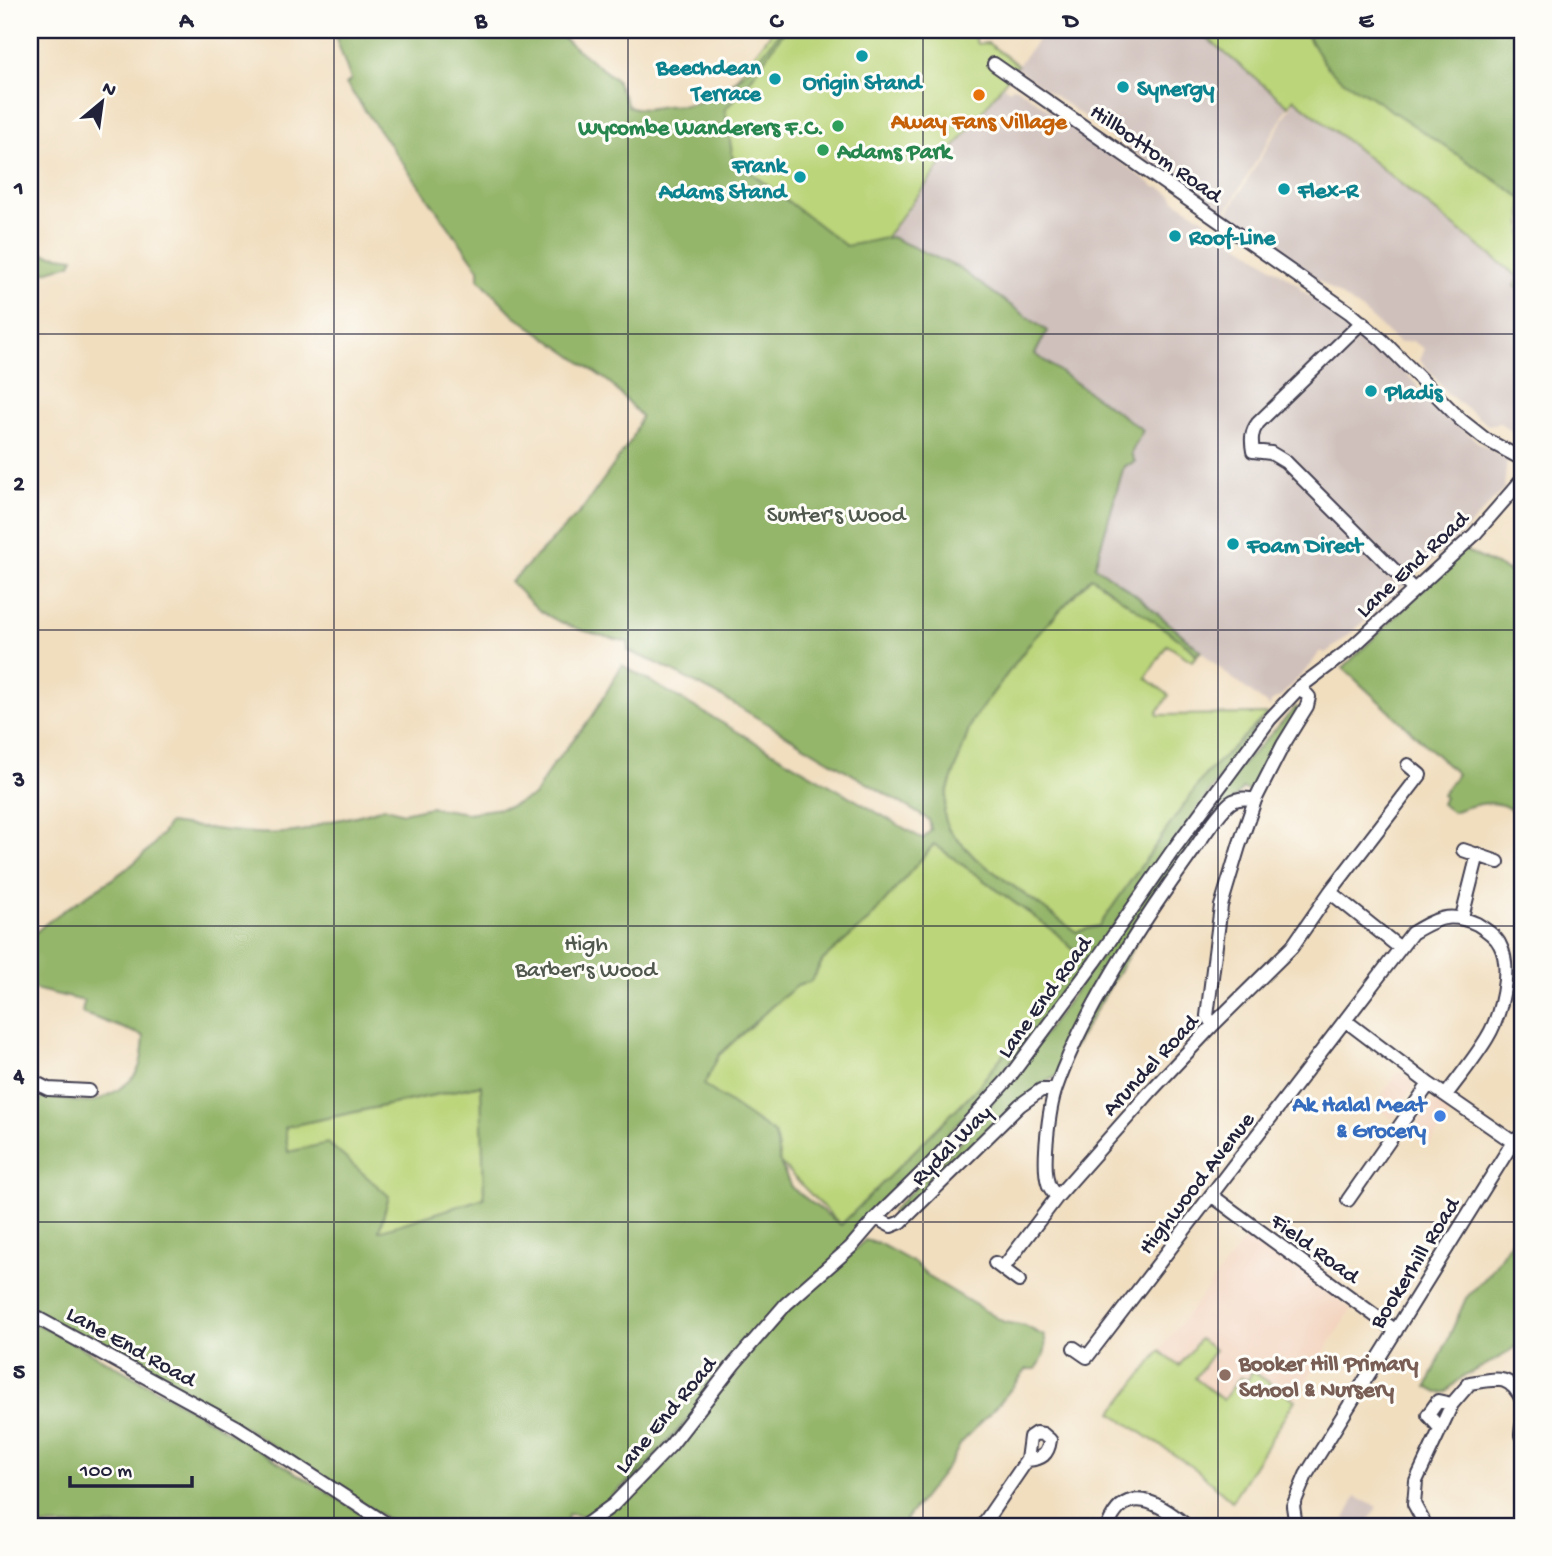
<svg xmlns="http://www.w3.org/2000/svg" width="1552" height="1556" viewBox="0 0 1552 1556" font-family="'Gochi Hand',sans-serif">
<rect width="100%" height="100%" fill="#fdfcf7"/>
<filter id="ink" filterUnits="userSpaceOnUse"><feTurbulence type="fractalNoise" baseFrequency=".0143" numOctaves="2"/><feDisplacementMap in="SourceGraphic" scale="14" xChannelSelector="R" yChannelSelector="G"/><feConvolveMatrix kernelMatrix="1 2 1 2 8 2 1 2 1" color-interpolation-filters="sRGB"/></filter>
<filter id="wash" filterUnits="userSpaceOnUse"><feTurbulence type="fractalNoise" baseFrequency=".00686" numOctaves="4" result="noise"/><feDisplacementMap in="SourceGraphic" scale="28" xChannelSelector="R" yChannelSelector="G"/><feGaussianBlur stdDeviation="1.57" result="paint"/><feColorMatrix in="noise" values="0 0 0 0 0 0 0 0 0 0 0 0 0 0 0 0 0 1.4 0 .05"/><feComposite in="paint" operator="in"/></filter>
<g filter="url(#wash)">
<rect width="100%" height="100%" fill="#f1debf"/>
<path fill="#f3d4bf" d="M1398 1071 1414 1082 1412 1090 1393 1119 1375 1106Z
M1438 1100 1453 1110 1429 1146 1411 1135 1433 1101Z
M1249 1234 1351 1309 1232 1501 1197 1470 1112 1413Z"/>
<path fill="#cfc0bb" d="M1045 30H1197L1289 106 1224 215 1175 182 1016 68Z
M1003 86 1010 90 1012 87 1018 88 1157 188 1159 187 1172 195 1175 200 1205 220V230L1213 237 1220 233 1225 234 1301 287 1300 289 1313 298 1315 295 1334 310 1346 317 1418 385 1419 393 1439 413H1443L1478 442 1507 460 1504 489 1462 534 1343 640 1325 653 1320 651 1311 665 1280 697 1271 702 1270 707 1228 675 1136 595 1085 558 868 261Z
M1295 100 1486 251 1522 205V439L1500 423 1488 425 1448 394 1420 360 1425 349 1412 341 1399 343 1363 311 1226 216Z
M1356 1497 1377 1507 1366 1526H1357L1344 1521Z"/>
<path fill="#bbd57a" stroke="#6e7c5a" stroke-width="2" d="M773 30H969L974 34 977 44 988 43 1018 65 868 260 686 145Z
M1197 30H1522V293L1514 286 1518 277 1294 99 1289 106Z
M1092 576 1187 645 1197 655 1192 661 1167 645 1146 678 1169 695 1157 713 1158 715 1268 714 1205 775 1099 926 1076 932 975 858 948 829 944 814 947 793 972 721 1034 638Z
M934 844 1055 932 1080 956 978 1087 841 1225 780 1163 775 1134 703 1085 719 1055 772 1006 797 986 811 981 823 960 870 918Z
M482 1085 484 1198 379 1232 288 1152 285 1127Z
M1200 1339 1215 1350 1195 1378 1223 1400 1240 1377 1248 1380 1252 1371 1295 1400 1232 1501 1197 1470 1112 1413 1160 1351 1179 1366Z"/>
<path fill="#94b66a" stroke="#5b6c52" stroke-width="2" fill-rule="evenodd" d="M328 30H553L616 80 628 106C642 111 650 108 664 106 671 105 679 106 686 105 728 97 757 63 781 30H785L741 93 725 109 733 159 846 246 891 237 957 267 1047 331 1035 354 1143 430 1131 453 1135 462 1124 466 1095 566 1136 595 1201 651 1197 655 1187 645 1091 577 1034 638 972 721 947 793 944 814 948 829 975 858 1076 932 1099 926 1205 775 1263 718 1086 964 997 1080 651 1461 590 1516 568 1514 566 1526H398L247 1429 30 1308V1131L42 1095C56 1097 77 1104 91 1102 99 1100 109 1095 116 1091 141 1076 142 1064 144 1036L82 1013 84 1001 30 988V938C71 896 138 877 169 823 209 828 261 838 301 831 312 829 320 823 331 821 350 817 367 815 384 807L403 813 430 807 467 813 508 807 534 796 551 767 592 717 622 665 923 839 931 830 929 820 724 698 657 663 628 651V642C598 635 564 628 539 610 529 602 520 591 511 582L581 511 632 439 641 416 609 382 514 315 479 279V269L346 84 351 80 333 30ZM934 844 1055 932 1080 956 978 1087 841 1225 791 1187 780 1163 775 1134 704 1085 719 1055 772 1006 797 986 811 981 823 960 870 919ZM481 1085 484 1198 379 1231 389 1196 328 1143 288 1152 285 1127Z
M1304 30H1522V198L1368 95C1329 75 1325 67 1304 30Z
M30 252 74 258 71 264 30 277Z
M1464 550 1508 571 1522 575V828C1512 794 1479 802 1453 812L1441 804 1444 797 1442 795 1457 774 1343 668Z
M1296 707 1301 710 1248 791 1243 788 1191 850 1057 1076 1044 1083 1008 1114 899 1218 892 1217V1211L956 1146 1014 1076 1228 780Z
M1522 1224V1341C1516 1345 1511 1351 1504 1355 1485 1367 1461 1373 1447 1392L1438 1393 1427 1387 1466 1298 1490 1273Z
M865 1240 880 1244 916 1264 929 1277 1004 1322 1025 1326 1044 1336C1048 1348 1043 1360 1036 1369H1027L997 1406 961 1443 951 1462 901 1526H592L769 1328Z
M30 1320C151 1383 266 1454 382 1526H30Z"/>
</g>
<g filter="url(#ink)">
<g fill="none" stroke-linecap="round" stroke-linejoin="round">
<defs>
<path id="minor" d="M994 64 1349 312 1382 340 1461 420 1485 439 1522 459
M1362 322 1258 423C1251 432 1251 440 1253 451L1271 453 1286 462 1413 589
M1463 850 1498 862
M1330 892 1400 948
M1462 917 1478 854
M1346 1021 1429 1084 1513 1142
M1213 1025 1207 1016 1221 906 1239 846 1255 800 1283 745 1307 706 1309 697 1300 687
M30 1080 48 1089 89 1091
M1211 1195 1396 1331
M1057 1197C1054 1193 1049 1188 1048 1183 1042 1164 1049 1108 1056 1088 1083 1011 1140 925 1188 858 1200 842 1215 816 1230 803 1237 798 1247 798 1255 800
M1348 1200 1429 1084
M876 1218 891 1226 901 1222 1020 1105 1041 1090H1055
M995 1263 1019 1281
M1003 1268 1057 1197 1150 1092 1213 1025 1292 947 1330 892 1420 775 1408 765
M30 1314 237 1427 390 1526
M1074 1348 1087 1357 1412 933C1436 919 1449 911 1477 924 1485 929 1496 936 1500 945 1513 969 1500 1017 1487 1038 1475 1058 1460 1076 1446 1095
M1452 1404 1470 1383C1496 1379 1509 1373 1522 1400
M1521 1435 1522 1426
M584 1526 613 1505 671 1445 734 1364 786 1304 851 1247 876 1218 930 1165 1008 1079 1095 962 1173 850 1270 719 1300 687 1349 650 1474 535 1522 480
M982 1526 1027 1460 1030 1437 1036 1433 1043 1434 1050 1440C1048 1455 1042 1459 1027 1460
M1108 1526C1126 1481 1161 1504 1187 1526
M1296 1526 1293 1506 1306 1475 1513 1142 1522 1135
M1426 1526 1414 1504 1416 1481 1452 1404 1438 1401 1428 1415 1439 1427"/>
</defs>
<use href="#minor" stroke="#413e4f" stroke-width="16"/>
<use href="#minor" stroke="#fff" stroke-width="12"/>
</g>
</g>
<path fill="none" stroke="#22223b" stroke-width="2" stroke-opacity="0.55" d="M334 30V1526M628 30V1526M923 30V1526M1218 30V1526M30 334H1522M30 630H1522M30 926H1522M30 1222H1522"/>
<g fill="#0f9aa8" stroke="#fdfcf7" stroke-width="2.5">
<circle cx="862" cy="56" r="7"/>
<circle cx="775" cy="79" r="7"/>
<circle cx="1123" cy="87" r="7"/>
<circle cx="800" cy="177" r="7"/>
<circle cx="1284" cy="189" r="7"/>
<circle cx="1175" cy="236" r="7"/>
<circle cx="1371" cy="391" r="7"/>
<circle cx="1233" cy="544" r="7"/>
</g>
<circle fill="#e8710a" stroke="#fdfcf7" stroke-width="2.5" cx="979" cy="95" r="7"/>
<g fill="#2e9e5b" stroke="#fdfcf7" stroke-width="2.5">
<circle cx="838" cy="126" r="7"/>
<circle cx="823" cy="150" r="7"/>
</g>
<circle fill="#3f7fe0" stroke="#fdfcf7" stroke-width="2.5" cx="1440" cy="1116" r="7"/>
<circle fill="#8d6e63" stroke="#fdfcf7" stroke-width="2.5" cx="1225" cy="1375" r="7"/>
<g text-anchor="middle" stroke-width="6" stroke-linejoin="round" paint-order="stroke">
<g font-size="23" font-weight="bold" fill="#0d838f" stroke="#fdfcf7" text-anchor="start">
<text x="761" y="74" text-anchor="end">Beechdean<tspan x="761" dy="26">Terrace</tspan></text>
<text x="862" y="89" text-anchor="middle">Origin Stand</text>
<text x="1137" y="95">Synergy</text>
<text x="786" y="172" text-anchor="end">Frank<tspan x="786" dy="26">Adams Stand</tspan></text>
<text x="1298" y="197">Flex-R</text>
<text x="1189" y="244">Roof-Line</text>
<text x="1385" y="399">Pladis</text>
<text x="1247" y="552">Foam Direct</text>
</g>
<g font-size="23" font-weight="bold" fill="#c56008" stroke="#fdfcf7">
<text x="979" y="128">Away Fans Village</text>
</g>
<g font-size="23" font-weight="bold" fill="#27864d" stroke="#fdfcf7" text-anchor="end">
<text x="824" y="134">Wycombe Wanderers F.C.</text>
<text x="837" y="158" text-anchor="start">Adams Park</text>
</g>
<g font-size="23" fill="#22223b" stroke="#fdfcf7">
<text transform="translate(1157 152) rotate(35)" y="8">Hillbottom Road</text>
<text transform="translate(1411 563) rotate(-43)" y="8">Lane End Road</text>
<text transform="translate(1043 996) rotate(-54)" y="8">Lane End Road</text>
<text transform="translate(1149 1064) rotate(-47)" y="8">Arundel Road</text>
<text transform="translate(950 1144) rotate(-45)" y="8">Rydal Way</text>
<text transform="translate(1195 1182) rotate(-52)" y="8">Highwood Avenue</text>
<text transform="translate(1316 1247) rotate(36)" y="8">Field Road</text>
<text transform="translate(1413 1262) rotate(-58)" y="8">Bookerhill Road</text>
<text transform="translate(132 1345) rotate(29)" y="8">Lane End Road</text>
<text transform="translate(664 1414) rotate(-50)" y="8">Lane End Road</text>
</g>
<g font-size="23" fill="#50584e" stroke="#fdfcf7">
<text x="836" y="521">Sunter's Wood</text>
<text x="586" y="950">High<tspan x="586" dy="26">Barber's Wood</tspan></text>
</g>
<g font-size="23" font-weight="bold" fill="#366cbe" stroke="#fdfcf7" text-anchor="end">
<text x="1426" y="1111">Ak Halal Meat<tspan x="1426" dy="26">&amp; Grocery</tspan></text>
</g>
<g font-size="23" font-weight="bold" fill="#785e54" stroke="#fdfcf7" text-anchor="start">
<text x="1239" y="1370">Booker Hill Primary<tspan x="1239" dy="26">School &amp; Nursery</tspan></text>
</g>
</g>
<rect width="1552" height="1556" fill="none" stroke="#fdfcf7" stroke-width="77"/>
<g transform="translate(102 102) rotate(29)" stroke="#fdfcf7" stroke-width="5" paint-order="stroke">
<path d="M0-5L12 26L0 18L-12 26Z" fill="#22223b"/>
<text y="-10" font-size="19" font-weight="bold" text-anchor="middle" fill="#22223b">N</text>
</g>
<path d="M70 1476v10h122v-10" fill="none" stroke="#22223b" stroke-width="3.5"/>
<text x="80" y="1476" font-size="21" fill="#22223b" stroke="#fdfcf7" stroke-width="5" paint-order="stroke">100 m</text>
<rect x="38" y="38" width="1476" height="1480" fill="none" stroke="#22223b" stroke-width="2.5"/>
<g font-size="23" text-anchor="middle" font-weight="bold" fill="#22223b">
<text x="186" y="27">A</text>
<text x="481" y="27">B</text>
<text x="776" y="27">C</text>
<text x="1071" y="27">D</text>
<text x="1366" y="27">E</text>
<text x="19" y="194">1</text>
<text x="19" y="490">2</text>
<text x="19" y="786">3</text>
<text x="19" y="1082">4</text>
<text x="19" y="1378">5</text>
</g>
</svg>
